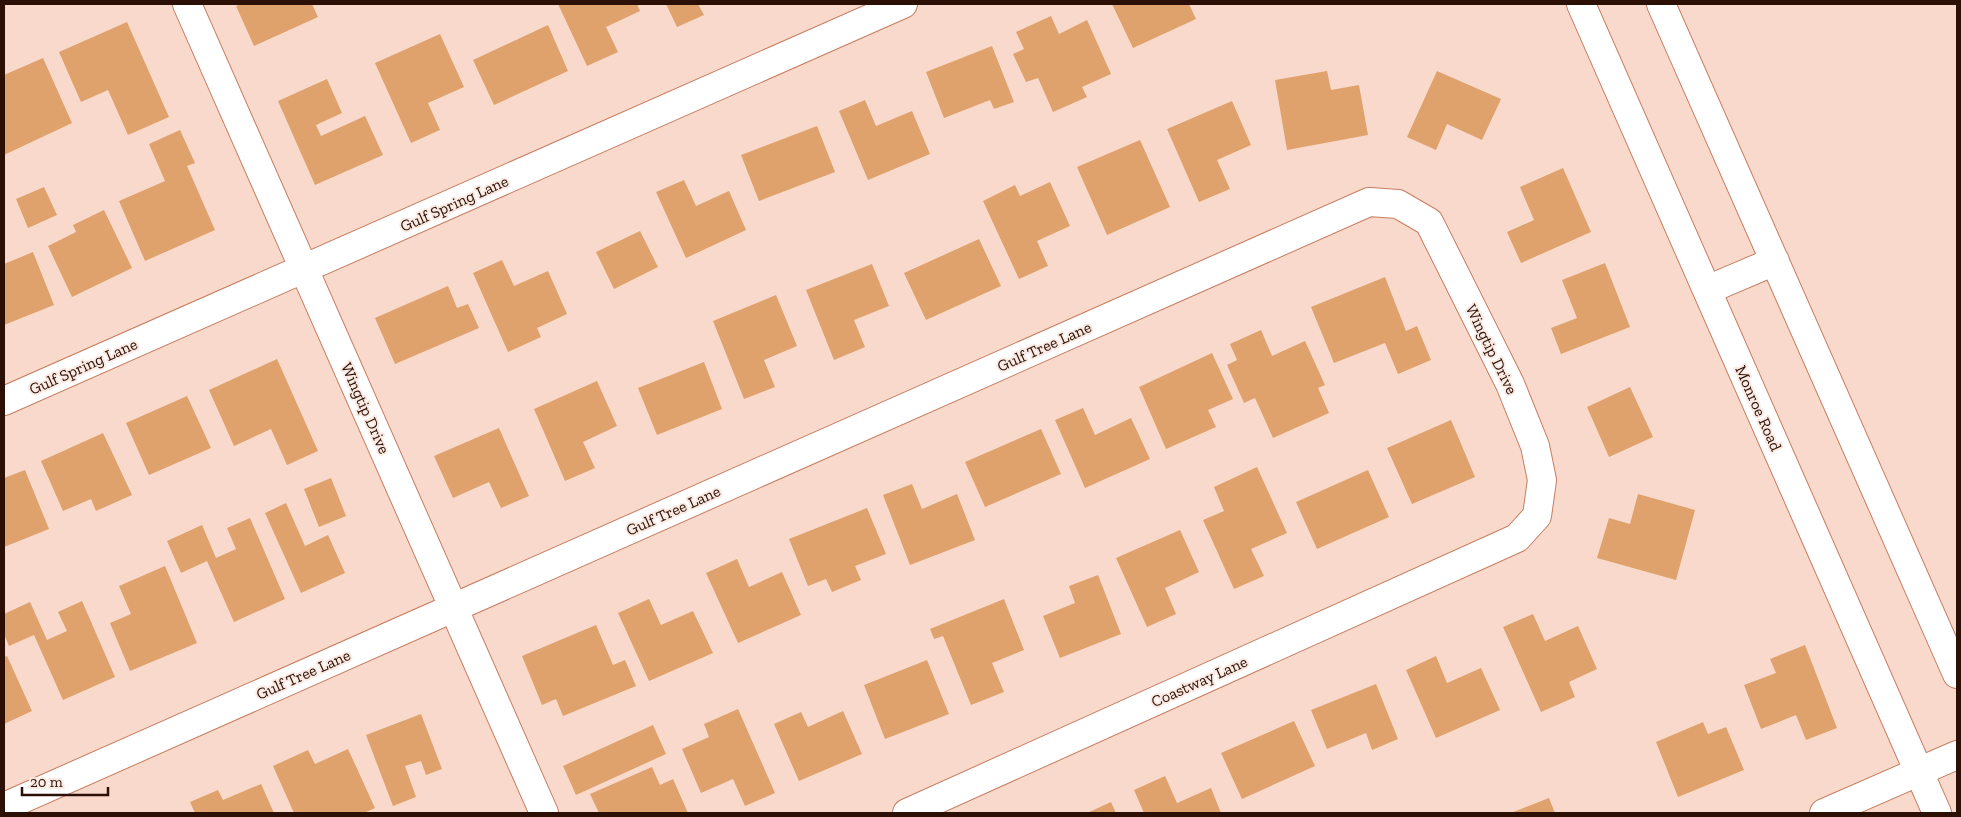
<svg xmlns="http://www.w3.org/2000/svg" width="1961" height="817" viewBox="0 0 1961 817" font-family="'Zilla Slab',serif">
<rect width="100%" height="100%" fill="#f9d9cc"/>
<path fill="#dfa26c" d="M242 4H312L318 17 254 46 236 6Z
M558 4H637L640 11 606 27 618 52 587 66Z
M666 4H698L704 15 677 27Z
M1112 4H1189L1196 19 1133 48Z
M1051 16 1059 34 1087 20 1111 74 1082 87 1087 97 1053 112 1038 78 1026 82 1013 54 1024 49 1016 32Z
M127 22 169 117 128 135 108 90 81 102 59 52Z
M548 25 568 71 494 105 473 60Z
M440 34 464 87 428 103 440 130 411 143 375 63Z
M992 46 1014 102 994 109 990 100 944 118 926 72Z
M43 58 72 123 4 155V75Z
M1327 71 1331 90 1359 85 1368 135 1287 150 1275 80Z
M1437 71 1501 99 1482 140 1447 124 1436 150 1407 137Z
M327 79 342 113 316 125 321 136 365 116 383 155 315 185 278 101Z
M865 100 876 126 912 111 930 154 868 180 839 111Z
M1232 101 1251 145 1217 160 1230 189 1199 202 1167 129Z
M817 126 835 172 759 201 741 155Z
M180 130 195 163 187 166 215 230 145 261 119 201 165 181 149 144Z
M1140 140 1170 207 1107 235 1077 167Z
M1563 168 1591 232 1521 263 1507 232 1534 220 1520 187Z
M684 180 696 206 729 191 746 230 686 258 656 192Z
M1050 182 1070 226 1037 241 1048 266 1019 279 983 201 1015 185 1020 196Z
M44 187 57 215 28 228 16 199Z
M104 210 132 268 72 297 48 246 76 232 73 225Z
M640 231 658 267 614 289 596 252Z
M979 239 1001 286 926 320 904 273Z
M33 252 54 305 4 325V264Z
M502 260 514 286 548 271 567 314 537 328 541 337 508 352 473 273Z
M1605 263 1630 327 1561 354 1551 328 1577 318 1562 280Z
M872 264 889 306 854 320 865 347 834 360 806 290Z
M1385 277 1406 331 1417 326 1431 360 1398 374 1385 343 1334 363 1311 307Z
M448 286 457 308 468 304 479 328 395 364 375 318Z
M776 295 797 346 764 360 775 387 744 399 713 321Z
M1261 330 1272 356 1305 341 1325 385 1318 388 1329 413 1273 438 1255 398 1244 403 1227 365 1237 360 1230 344Z
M1212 353 1233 399 1208 410 1216 427 1166 449 1139 387Z
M277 359 318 451 287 465 271 429 234 446 209 390Z
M704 362 722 409 657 435 638 388Z
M597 381 617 426 583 442 595 468 565 481 534 409Z
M1630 387 1653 437 1609 457 1587 407Z
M187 396 211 448 149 475 126 423Z
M1083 408 1095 435 1131 418 1150 459 1085 488 1055 420Z
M1451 420 1475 477 1412 504 1387 448Z
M499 428 529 496 501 508 489 482 453 498 434 456Z
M1041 429 1061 474 985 507 965 462Z
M103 433 132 495 96 511 91 499 63 511 41 461Z
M1257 467 1287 533 1251 549 1264 576 1234 589 1203 520 1224 511 1214 487Z
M25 470 49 529 4 547V478Z
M1368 470 1389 517 1317 549 1296 502Z
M331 478 346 516 319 527 304 489Z
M912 484 922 509 957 494 975 540 910 565 883 495Z
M1638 494 1695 510 1676 580 1597 558 1609 518 1630 524Z
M286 503 305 546 328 535 345 573 301 593 265 513Z
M867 508 886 554 855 566 861 580 832 592 826 579 808 586 789 539Z
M250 518 285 599 234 622 207 561 181 573 167 541 202 525 216 558 236 549 227 528Z
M1180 530 1199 572 1165 588 1176 614 1147 627 1116 558Z
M737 559 749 587 782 572 801 615 738 643 706 573Z
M165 566 197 643 130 671 110 623 131 614 119 586Z
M1098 575 1121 634 1060 658 1043 616 1075 603 1069 586Z
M649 599 661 625 693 611 713 653 649 681 618 613Z
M1004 599 1024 650 992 663 1004 692 971 705 943 636 934 639 930 629Z
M82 601 115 677 63 700 34 635 9 646 4 634V614L30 602 47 640 67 631 58 612Z
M1533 614 1545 641 1578 626 1597 669 1569 682 1575 697 1541 712 1503 627Z
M596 625 613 665 625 660 636 686 563 716 556 699 542 705 522 656Z
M1805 645 1837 728 1806 740 1796 715 1761 729 1744 685 1776 673 1770 659Z
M7 656 32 711 4 724V657Z
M1436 656 1447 683 1481 668 1500 710 1436 738 1406 670Z
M927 660 949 714 885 739 864 685Z
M1376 684 1398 739 1372 750 1366 733 1327 749 1311 710Z
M738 709 775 793 745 806 733 779 701 793 682 749 709 737 704 724Z
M843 711 862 754 799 781 774 724 801 712 808 727Z
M421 714 442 769 426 775 421 761 405 766 416 797 393 806 366 735Z
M1294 721 1315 766 1242 799 1221 753Z
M1703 722 1708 734 1726 727 1744 770 1678 797 1656 742Z
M653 725 666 754 576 795 563 766Z
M348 749 375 808 364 813H294L273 766 308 750 315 764Z
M652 767 660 785 673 779 688 813H599L590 794Z
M1165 776 1177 803 1211 788 1221 813H1144L1134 790Z
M261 784 274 813H195L190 802 218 790 223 800Z
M1549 798 1555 813H1511Z
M1111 802 1116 813H1087Z"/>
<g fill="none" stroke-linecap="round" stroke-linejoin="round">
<defs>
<path id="minor" d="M187 4 544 813
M4 401 903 4
M4 807 1369 202 1398 204 1429 222 1510 384 1535 446 1542 480 1537 516 1517 538 907 813
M1824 813 1957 755"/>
<path id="secondary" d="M1581 4 1937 813
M1661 4 1957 674
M1707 290 1775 261"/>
</defs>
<use href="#minor" stroke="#c67d60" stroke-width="30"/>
<use href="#secondary" stroke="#c67d60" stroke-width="30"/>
<use href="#minor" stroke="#fff" stroke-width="28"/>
<use href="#secondary" stroke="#fff" stroke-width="28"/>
</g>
<g text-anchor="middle" stroke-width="4" stroke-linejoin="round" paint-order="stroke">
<g font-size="16" fill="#2c1005" stroke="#faeae3">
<text transform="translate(454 203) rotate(-24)" y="6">Gulf Spring Lane</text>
<text transform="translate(1044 346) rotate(-24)" y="6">Gulf Tree Lane</text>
<text transform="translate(1492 349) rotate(64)" y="6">Wingtip Drive</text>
<text transform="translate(83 366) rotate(-24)" y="6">Gulf Spring Lane</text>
<text transform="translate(366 408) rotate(66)" y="6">Wingtip Drive</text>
<text transform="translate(1759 408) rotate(66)" y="6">Monroe Road</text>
<text transform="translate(673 510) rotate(-24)" y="6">Gulf Tree Lane</text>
<text transform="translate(303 674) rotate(-24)" y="6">Gulf Tree Lane</text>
<text transform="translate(1199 681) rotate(-24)" y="6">Coastway Lane</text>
</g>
</g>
<rect width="1961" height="817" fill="none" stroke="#2c1005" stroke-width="10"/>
<path d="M22 787v8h86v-8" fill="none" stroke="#2c1005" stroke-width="2.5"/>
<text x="30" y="787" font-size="15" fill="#2c1005" stroke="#faeae3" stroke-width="4" paint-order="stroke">20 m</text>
</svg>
